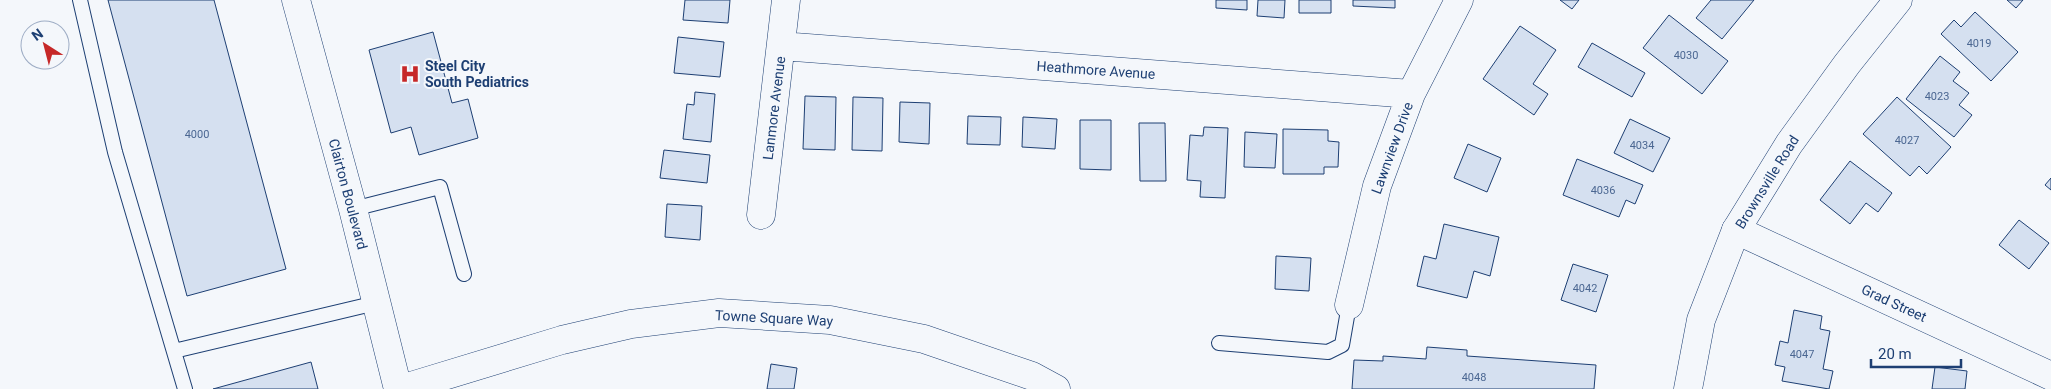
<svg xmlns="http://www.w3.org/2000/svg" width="2051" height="389" viewBox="0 0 2051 389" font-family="Roboto,sans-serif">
<rect width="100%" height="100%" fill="#f4f7fb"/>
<path fill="#d5e0f0" stroke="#1d3f73" d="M108 0H214L286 269 187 296Z
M685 0H730L728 23 683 20Z
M1216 0H1247V10L1216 8Z
M1258 0H1285L1284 18 1257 16Z
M1299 0H1331V13H1299Z
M1353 0H1395V8L1353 6Z
M1560 0H1579L1572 9Z
M1711 0H1754L1722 39 1696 18Z
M2007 0H2023L2016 8Z
M1975 12 2018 52 1991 81 1941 34 1954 20 1961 27Z
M1669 15 1728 61 1702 94 1643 48Z
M1520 26 1556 50 1533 84 1548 94 1534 115 1483 79Z
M433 32 452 103 468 99 478 138 419 155 411 127 391 133 369 50Z
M678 37 724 42 720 77 674 73Z
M1592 43 1645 73 1632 97 1578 67Z
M1940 56 1960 72 1953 81 1969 93 1959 105 1972 115 1954 137 1906 99Z
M695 92 715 94 711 142 683 139 687 104 694 105Z
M805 96 836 97 835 150 803 149Z
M853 97 883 98 882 151 852 150Z
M1897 97 1951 147 1927 174 1919 166 1910 176 1863 134Z
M900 102 930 103 929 144 899 142Z
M968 116 1001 117 1000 145 967 144Z
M1023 117 1057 119 1055 149 1022 147Z
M1630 119 1670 138 1653 172 1614 153Z
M1080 120H1111V170L1080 169Z
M1139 123H1165L1166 181H1140Z
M1204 127 1228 128 1225 198 1200 197 1201 181 1187 180 1190 135 1203 136Z
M1283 129 1328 130V141L1339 142 1338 167H1324V174H1283Z
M1245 132 1277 134 1275 168 1244 167Z
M1468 144 1501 158 1487 192 1454 178Z
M664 150 710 155 707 183 660 178Z
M1577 159 1643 185 1635 204 1626 200 1619 217 1563 195Z
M1850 161 1892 193 1878 212 1866 203 1850 224 1820 200Z
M2051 178V190L2045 185Z
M667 204 702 206 700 240 665 237Z
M2019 220 2049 243 2029 269 1999 245Z
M1444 224 1499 237 1490 276 1474 271 1467 298 1417 286 1424 256 1436 259Z
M1276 256 1311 258 1309 291 1275 289Z
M1573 264 1608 275 1596 312 1561 300Z
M1794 310 1822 316 1820 329 1830 331 1823 369 1833 371 1829 389 1782 381 1785 367 1775 365 1780 341 1788 343Z
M1427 347 1467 350V356L1596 365 1594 389H1352L1354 360 1383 361V356L1426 359Z
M311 362 318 389H213Z
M771 364 797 368 794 389H767Z
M1935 367 1967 371 1965 389H1932Z"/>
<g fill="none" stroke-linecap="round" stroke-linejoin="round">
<defs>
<path id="service" d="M80 0 115 152 185 389
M353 209 440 187 464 274
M1219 343 1328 352 1342 345 1349 305
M174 351 376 303"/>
<path id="minor" d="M781 46 1411 94
M761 215 786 0
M1736 230 2051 376
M1349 305 1377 186 1411 94 1459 0
M401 389 562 340 631 324 719 313 830 320 924 339 1032 376 1056 389"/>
<path id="secondary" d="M1688 389 1701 320 1736 230 1789 144 1847 64 1898 0"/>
<path id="trunk" d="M296 0 353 209 398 389"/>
</defs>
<use href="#service" stroke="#1d3f73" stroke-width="16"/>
<use href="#minor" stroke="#1d3f73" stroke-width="29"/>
<use href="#secondary" stroke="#1d3f73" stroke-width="29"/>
<use href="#trunk" stroke="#1d3f73" stroke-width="29"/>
<use href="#service" stroke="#f4f7fb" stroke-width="14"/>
<use href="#minor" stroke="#f4f7fb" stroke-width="28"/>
<use href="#secondary" stroke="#f4f7fb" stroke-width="28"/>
<use href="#trunk" stroke="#f4f7fb" stroke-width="28"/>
</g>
<defs>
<symbol id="hospital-bare" viewBox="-9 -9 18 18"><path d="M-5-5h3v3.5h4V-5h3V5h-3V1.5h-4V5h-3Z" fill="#c62828" stroke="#f4f7fb" stroke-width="2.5" paint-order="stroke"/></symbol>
</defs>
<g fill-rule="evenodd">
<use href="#hospital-bare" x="396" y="60" width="28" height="28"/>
</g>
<g text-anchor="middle" stroke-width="4" stroke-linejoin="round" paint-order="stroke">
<g font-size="11" fill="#4b6792">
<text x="1979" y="47">4019</text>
<text x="1686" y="59">4030</text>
<text x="1937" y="100">4023</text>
<text x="197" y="138">4000</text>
<text x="1907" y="144">4027</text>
<text x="1642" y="149">4034</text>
<text x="1603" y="194">4036</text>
<text x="1585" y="292">4042</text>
<text x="1802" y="358">4047</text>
<text x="1474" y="381">4048</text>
</g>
<g font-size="14" font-weight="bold" fill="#1d3f73" stroke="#f4f7fb" text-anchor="start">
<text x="425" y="71">Steel City<tspan x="425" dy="16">South Pediatrics</tspan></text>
</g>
<g font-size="14" fill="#1d3f73" stroke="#f4f7fb">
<text transform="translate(1096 70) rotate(4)" y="5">Heathmore Avenue</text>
<text transform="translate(774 108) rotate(-83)" y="5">Lanmore Avenue</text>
<text transform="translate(1392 148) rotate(-70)" y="5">Lawnview Drive</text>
<text transform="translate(1767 182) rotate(-58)" y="5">Brownsville Road</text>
<text transform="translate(348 194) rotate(75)" y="5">Clairton Boulevard</text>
<text transform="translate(1894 303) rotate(25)" y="5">Grad Street</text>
<text transform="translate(774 318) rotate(3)" y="5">Towne Square Way</text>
</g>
</g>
<g transform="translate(45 45) rotate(324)"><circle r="24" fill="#f4f7fb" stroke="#9eadc5"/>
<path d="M0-4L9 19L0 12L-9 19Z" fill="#c62828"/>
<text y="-8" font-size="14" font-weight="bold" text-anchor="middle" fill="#1d3f73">N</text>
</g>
<path d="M1871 359v8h90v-8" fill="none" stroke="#1d3f73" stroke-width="2.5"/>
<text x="1878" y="359" font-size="15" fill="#1d3f73" stroke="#f4f7fb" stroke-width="4" paint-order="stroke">20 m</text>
</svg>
